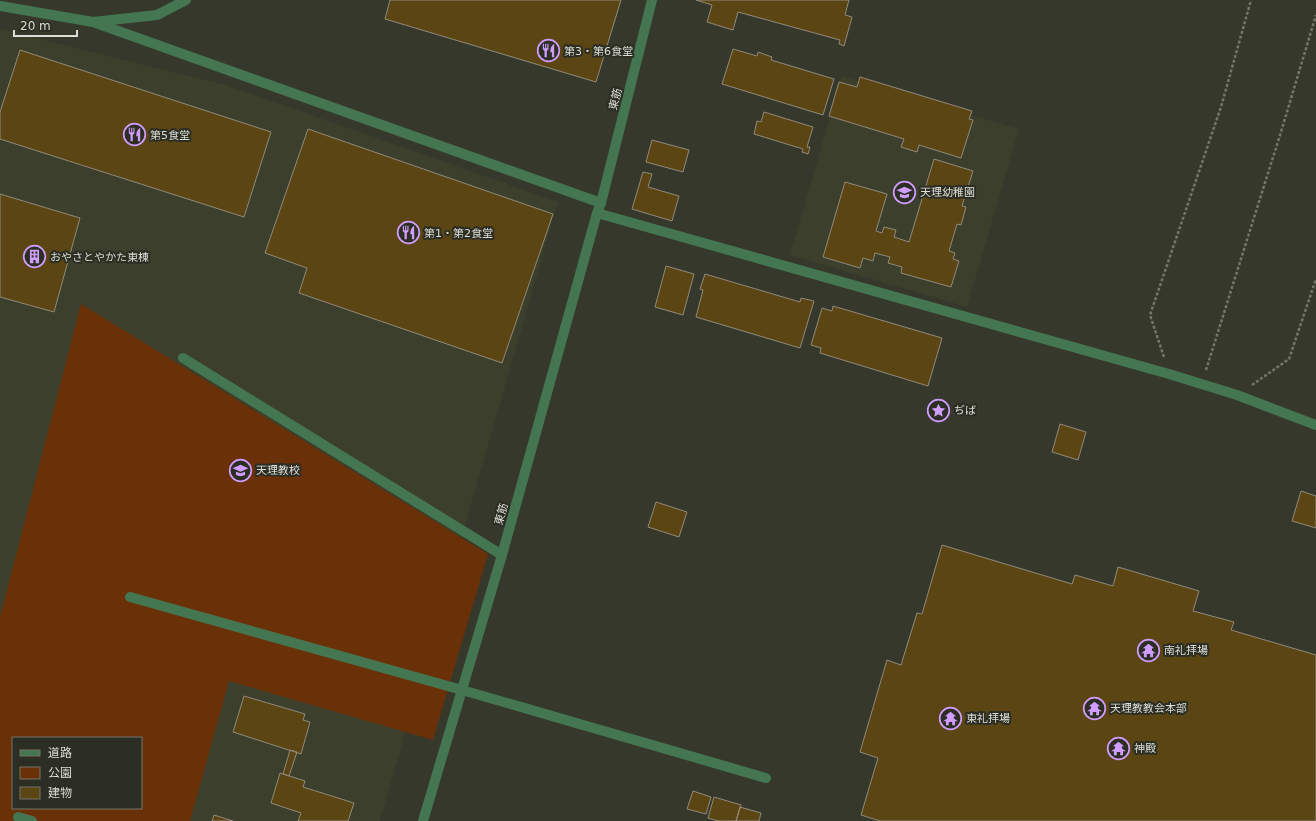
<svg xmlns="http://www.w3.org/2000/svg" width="1316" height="821" viewBox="0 0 1316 821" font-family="'DejaVu Sans','Noto Sans JP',sans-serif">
<rect width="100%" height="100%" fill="#36382c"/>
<path fill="#3b3f2c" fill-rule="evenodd" d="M0 29 226 85 558 202 380 821H0ZM13 738H141V808H13Z
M842 76 1019 129 967 307 790 255Z"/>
<path fill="#6a3007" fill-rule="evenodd" d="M81 304 488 554 433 740 229 681 190 821H0V617ZM13 738H141V808H13Z"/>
<path fill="#5b4513" stroke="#918a7d" d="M390 0H621L596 82 385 19Z
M696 0H849L845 15 852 17 844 46 839 44 840 40 738 12 733 30 707 22 712 5Z
M733 49 757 56 758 52 772 57 771 60 834 79 823 115 722 84Z
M20 50 271 132 244 217 0 139V112Z
M860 77 972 111 969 119 973 120 961 158 919 145 917 152 901 147 904 139 829 116 839 82 857 87Z
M764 112 813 127 807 147H810L808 154 802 152 803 149 754 134 757 121 761 122Z
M308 129 553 214 502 363 299 293 307 268 265 253Z
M652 140 689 150 683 172 646 162Z
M934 159 973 171 962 206 966 207 961 225 957 224 949 251 955 253 953 259 959 261 951 287 901 273 902 267 888 263 890 257 875 253 873 261 863 258 860 268 823 257 845 182 887 194 876 231 882 233 884 227 896 230 894 237 909 242Z
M643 172 652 174 648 187 679 196 672 221 632 209Z
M0 194 80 218 54 312 0 297Z
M666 266 694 274 683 315 655 307Z
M705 274 800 302 801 298 814 301 800 348 696 317 703 290 700 289Z
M833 306 942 338 928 386 820 353 821 348 811 345 822 308 832 311Z
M1060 424 1086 432 1078 460 1052 452Z
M1301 491 1316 496V528L1292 521Z
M656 502 687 512 679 537 648 527Z
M942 545 1072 584 1075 575 1113 586 1118 567 1199 591 1193 611 1234 622 1231 630 1316 655V821H880L861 815 878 758 860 752 887 660 901 665 917 613 922 614Z
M244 696 305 714 303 720 310 722 301 754 233 732Z
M290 750 297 752 289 776 283 774Z
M280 773 305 781 303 787 354 803 348 821H298L301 813 271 803Z
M693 791 711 797 706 814 687 809Z
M714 797 741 805 736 821H718L708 818Z
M740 807 761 813 759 821H736Z
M214 815 233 821H212Z"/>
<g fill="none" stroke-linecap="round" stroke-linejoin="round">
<path stroke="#74766c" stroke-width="2.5" stroke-dasharray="3 2" stroke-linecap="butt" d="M1164 357 1150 315 1221 107 1251 0
M1206 370 1281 132 1316 15
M1252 385 1289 359 1316 279"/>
<path stroke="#447651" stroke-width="10" d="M597 213 1169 374 1237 395 1316 425
M183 358 502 555
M130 597 462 690 766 778
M18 817 32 821
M423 821 502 555 597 213 601 203 652 0"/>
<path stroke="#447651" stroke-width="10" d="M93 22 601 203"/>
<path stroke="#447651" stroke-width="10" d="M0 6 93 22 157 15 186 0"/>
</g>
<defs>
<symbol id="restaurant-ring" viewBox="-11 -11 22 22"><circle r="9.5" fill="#2c2e23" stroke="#d09dfe" stroke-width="1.5"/><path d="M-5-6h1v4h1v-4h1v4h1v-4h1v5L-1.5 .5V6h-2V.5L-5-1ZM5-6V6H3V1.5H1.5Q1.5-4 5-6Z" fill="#d09dfe"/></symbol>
<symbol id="school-ring" viewBox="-11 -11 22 22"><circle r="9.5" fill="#2c2e23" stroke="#d09dfe" stroke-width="1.5"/><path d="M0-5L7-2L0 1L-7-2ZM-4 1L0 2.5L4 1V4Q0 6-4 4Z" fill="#d09dfe"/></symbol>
<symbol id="building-ring" viewBox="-11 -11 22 22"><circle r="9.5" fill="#2c2e23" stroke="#d09dfe" stroke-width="1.5"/><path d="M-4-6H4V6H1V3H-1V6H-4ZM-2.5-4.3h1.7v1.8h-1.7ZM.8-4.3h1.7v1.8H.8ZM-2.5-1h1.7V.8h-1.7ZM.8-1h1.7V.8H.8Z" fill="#d09dfe"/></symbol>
<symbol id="sight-ring" viewBox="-11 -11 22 22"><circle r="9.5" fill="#2c2e23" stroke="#d09dfe" stroke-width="1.5"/><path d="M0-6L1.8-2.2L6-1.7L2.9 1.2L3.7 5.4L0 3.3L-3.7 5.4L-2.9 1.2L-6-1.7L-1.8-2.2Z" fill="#d09dfe"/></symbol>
<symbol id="temple-ring" viewBox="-11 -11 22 22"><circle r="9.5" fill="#2c2e23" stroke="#d09dfe" stroke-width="1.5"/><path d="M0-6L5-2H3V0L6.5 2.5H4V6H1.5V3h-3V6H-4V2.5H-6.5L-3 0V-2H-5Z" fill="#d09dfe"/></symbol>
</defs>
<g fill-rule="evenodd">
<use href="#restaurant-ring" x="536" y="38" width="25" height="25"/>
<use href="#restaurant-ring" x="122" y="122" width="25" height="25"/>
<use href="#school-ring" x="892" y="180" width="25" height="25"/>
<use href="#restaurant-ring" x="396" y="220" width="25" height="25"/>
<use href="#building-ring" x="22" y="244" width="25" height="25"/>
<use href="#sight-ring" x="926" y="398" width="25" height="25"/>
<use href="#school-ring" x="228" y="458" width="25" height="25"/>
<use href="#temple-ring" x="1136" y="638" width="25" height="25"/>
<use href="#temple-ring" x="1082" y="696" width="25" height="25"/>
<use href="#temple-ring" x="938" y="706" width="25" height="25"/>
<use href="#temple-ring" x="1106" y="736" width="25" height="25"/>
</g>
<g text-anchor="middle" stroke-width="4" stroke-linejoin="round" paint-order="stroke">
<g font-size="11" fill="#dcddd6" stroke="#2c2e23" text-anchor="start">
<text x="564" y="55">第3・第6食堂</text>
<text x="150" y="139">第5食堂</text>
<text x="920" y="196">天理幼稚園</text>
<text x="424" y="237">第1・第2食堂</text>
<text x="50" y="261">おやさとやかた東棟</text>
<text x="954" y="414">ぢば</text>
<text x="256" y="474">天理教校</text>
<text x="1164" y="654">南礼拝場</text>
<text x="1110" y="712">天理教教会本部</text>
<text x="966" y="722">東礼拝場</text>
<text x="1134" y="752">神殿</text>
</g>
<g font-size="11" fill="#dcddd6" stroke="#2c2e23">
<text transform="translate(615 99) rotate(-76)" y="4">東筋</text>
<text transform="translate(501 514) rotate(-74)" y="4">東筋</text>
</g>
</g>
<rect x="12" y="737" width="130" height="72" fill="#2c2e23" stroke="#72746b"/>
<rect x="20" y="750" width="20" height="6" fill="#447651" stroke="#72746b"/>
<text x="48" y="757" font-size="12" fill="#dcddd6">道路</text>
<rect x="20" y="767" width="20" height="12" fill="#6a3007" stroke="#72746b"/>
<text x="48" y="777" font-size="12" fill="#dcddd6">公園</text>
<rect x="20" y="787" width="20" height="12" fill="#5b4513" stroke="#72746b"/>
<text x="48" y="797" font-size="12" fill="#dcddd6">建物</text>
<path d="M14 30v6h63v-6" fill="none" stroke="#dcddd6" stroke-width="2"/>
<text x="20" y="30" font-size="12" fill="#dcddd6" stroke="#2c2e23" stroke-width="3" paint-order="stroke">20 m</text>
</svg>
